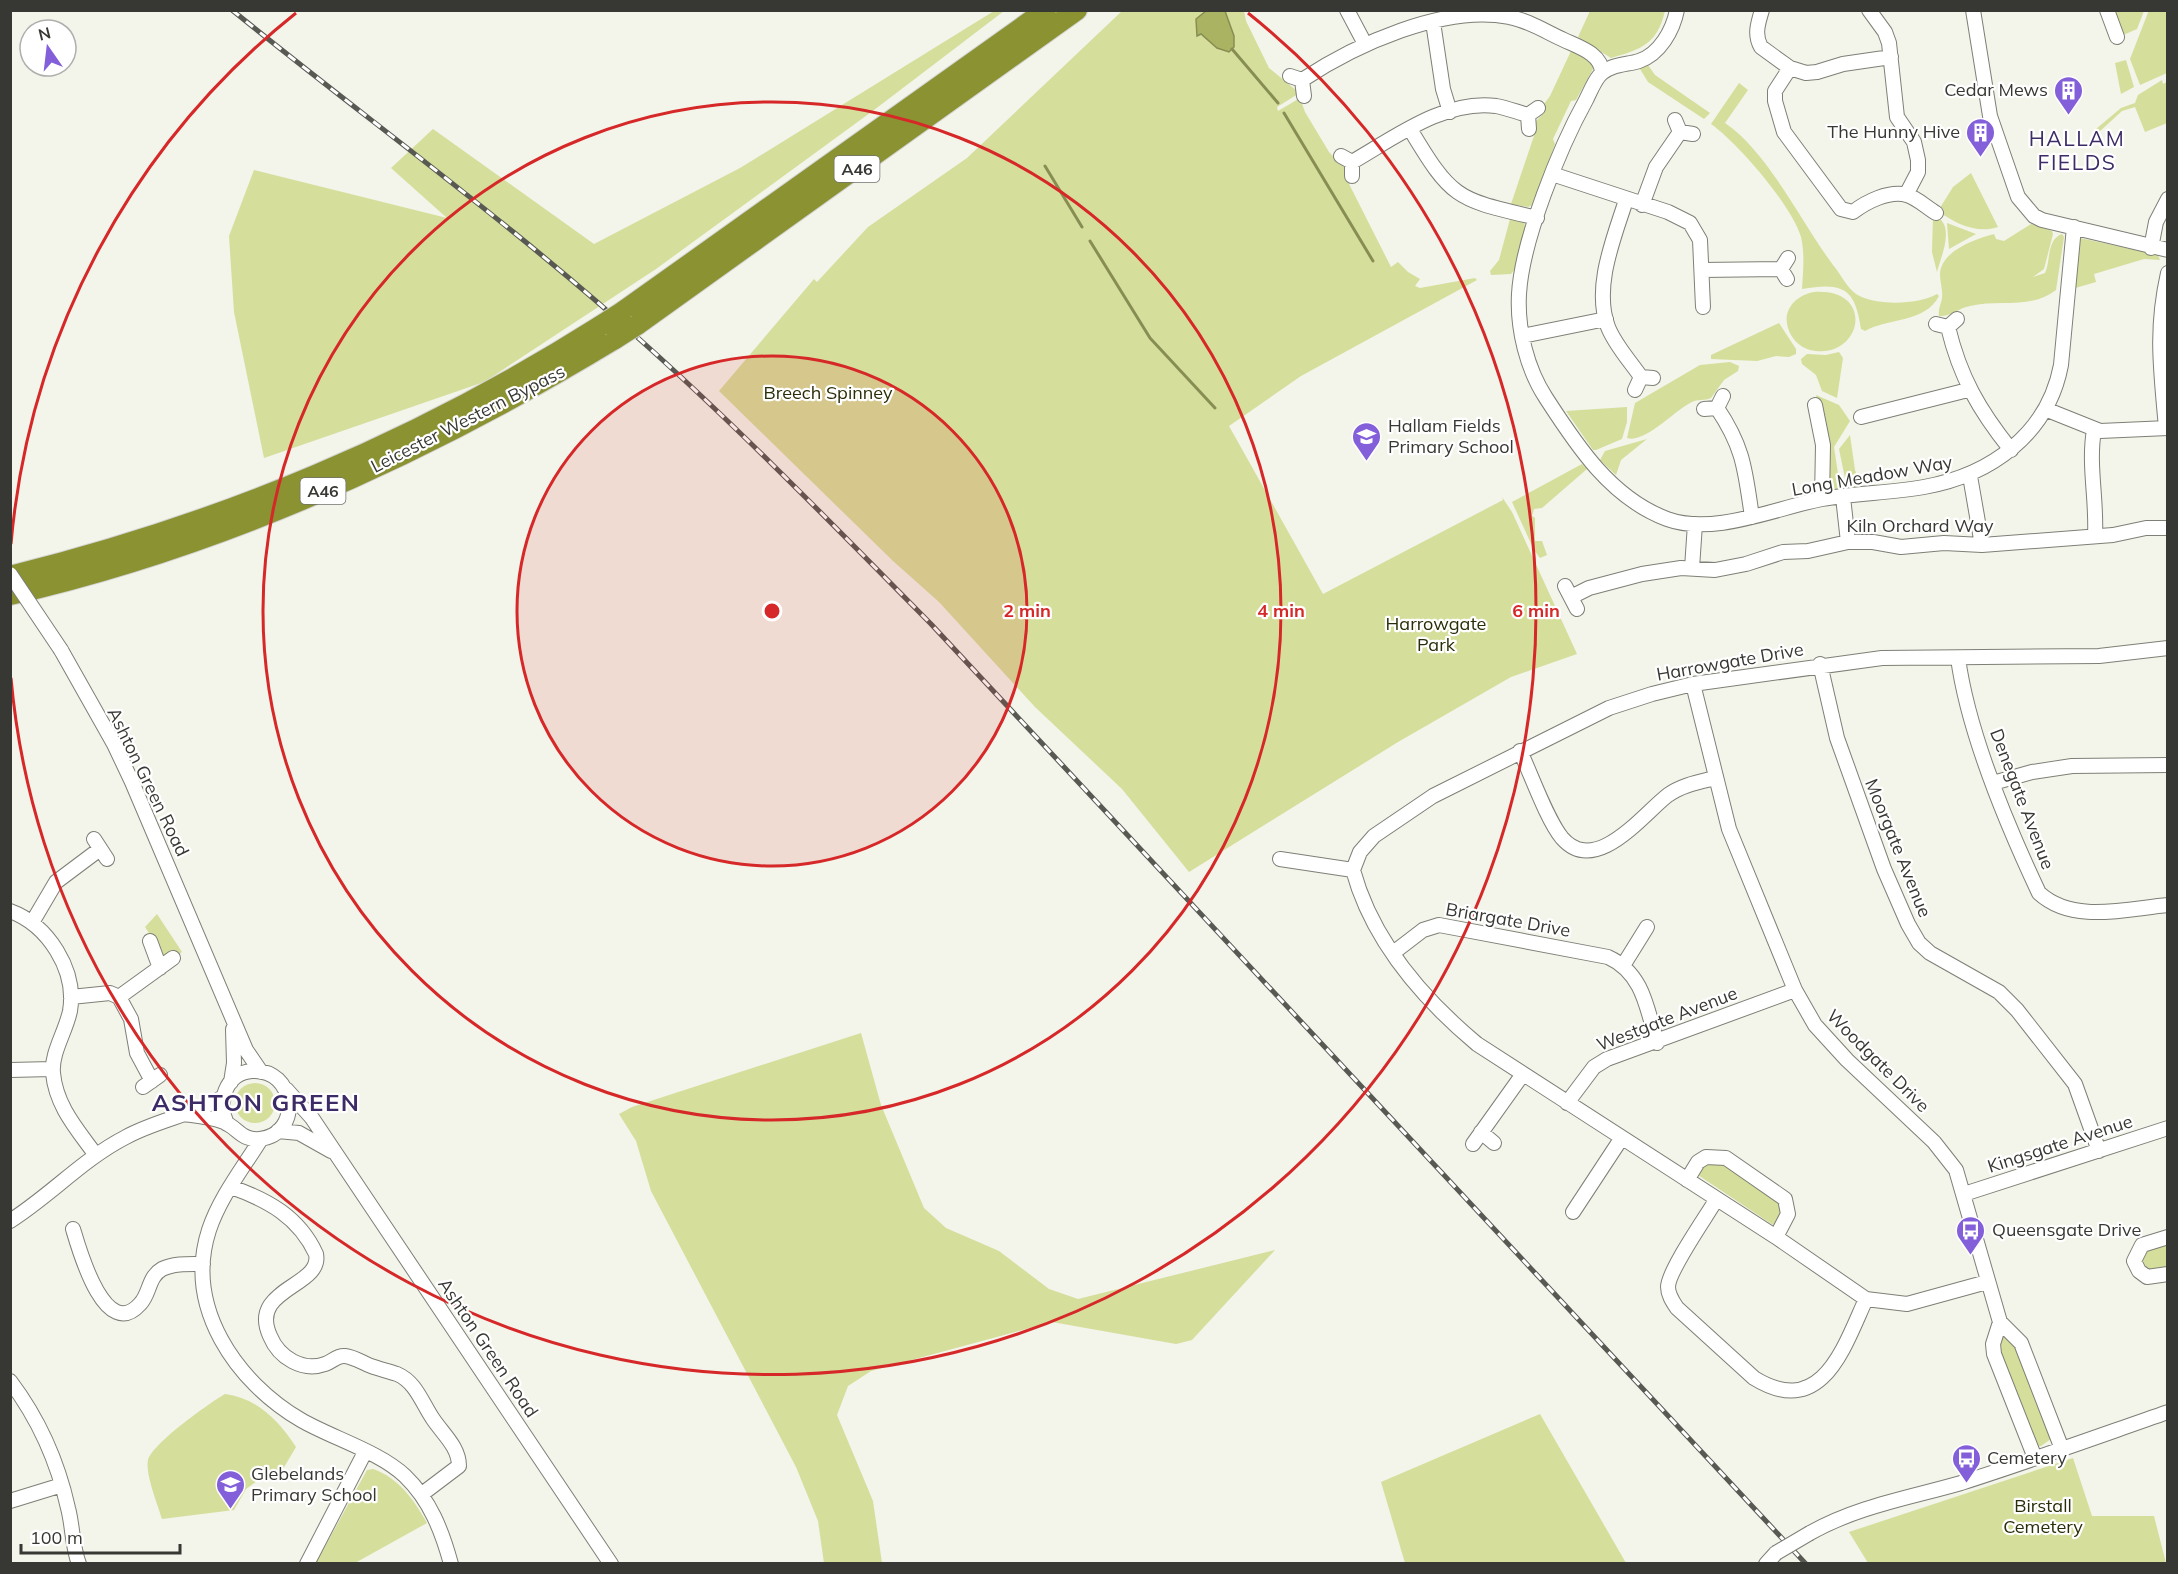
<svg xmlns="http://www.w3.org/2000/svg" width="2178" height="1574" viewBox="0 0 2178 1574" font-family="Mulish,sans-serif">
<rect width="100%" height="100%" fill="#f3f4ea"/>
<path fill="#d6de9b" d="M2149 10 2167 11V73L2140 85 2130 59Z
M994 11H1004L874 110 656 269 484 382 264 458 234 312 229 236 254 170 447 218 391 168 433 129 594 244 740 168Z
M1122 11H1244L1246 21 1269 68 1297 91 1298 94 1277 107 1278 111 1300 98 1305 112 1329 152 1344 167 1346 178 1391 267 1398 262 1408 272 1420 279 1415 286 1420 288 1475 278 1477 280 1301 376 1229 426 1323 594 1503 500 1502 497 1512 512 1577 654 1511 677 1398 742 1189 872 1122 789 1035 707 939 602 893 561 719 391 814 279 817 282 868 227 967 158Z
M1590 11V10L1665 11C1657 44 1642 49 1611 58L1578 37Z
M2111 11H2144L2137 29 2121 36Z
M1571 51 1591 62 1593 69 1576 100 1571 101 1553 139 1555 144 1533 205 1528 207 1511 204 1536 130V121L1544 113 1541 108 1550 96Z
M2126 60 2134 87 2121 94 2115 63Z
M1648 65 1655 75 1710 113 1704 119 1648 82 1640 69Z
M2162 80 2163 84 2167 82V123L2145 132 2135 107 2122 111 2099 132 2096 129 2121 108 2135 103 2138 95Z
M1739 83 1748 90 1725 123C1768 152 1801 222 1833 265 1840 273 1847 288 1856 294 1874 306 1918 305 1937 294L1939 296C1925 323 1888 318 1865 331L1861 329C1855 288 1843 282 1802 289 1803 272 1805 254 1801 237 1792 206 1738 143 1711 124Z
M1971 173 1998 227C1977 234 1956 224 1938 211L1953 187Z
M1933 215C1957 223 1941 256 1937 272L1932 252Z
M1510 219 1524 223 1526 228 1515 269 1511 274 1491 275 1490 271 1499 260Z
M1947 223 1976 234 1949 249Z
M2031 224 2052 231 2053 234 2044 269 2033 277 2045 273C2051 261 2046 240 2062 234L2064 237 2056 290C2029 310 2000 299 1970 306 1959 308 1950 317 1939 316 1938 308 1941 305 1942 298 1943 290 1940 282 1940 274 1941 251 1975 239 1994 234L1996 239 2004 241Z
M2080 238 2158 255 2160 260 2144 259 2094 274 2096 282 2072 289Z
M1814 292C1878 288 1861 362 1810 350 1799 347 1791 338 1788 328 1782 309 1797 295 1814 292Z
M1779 323 1796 349V354L1789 357 1776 356 1757 361 1711 359V355Z
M1839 352 1843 358 1837 398 1822 391 1816 375 1802 364 1801 359 1807 354 1826 355Z
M1730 362 1739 366 1738 371 1724 380 1711 398C1704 401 1698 399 1692 402 1676 409 1645 444 1627 438L1635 403 1700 365Z
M1816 395 1839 405 1850 421 1834 447 1840 487 1838 489 1825 491V436Z
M1627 407V422L1622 439 1596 450H1593L1566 411Z
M1850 435 1855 470 1861 487 1847 488 1839 449Z
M1647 439 1621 460 1616 475 1600 460 1605 451Z
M1582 464 1587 469 1542 508 1534 509 1532 516 1535 518V541H1542L1547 555 1540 558 1534 550 1512 502Z
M157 914 182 952 168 962 145 927Z
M861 1033 881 1105 924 1208 946 1228 999 1251 1049 1289 1078 1299 1275 1250 1192 1340 1176 1344 1052 1322 871 1371 848 1386 837 1415 873 1501 882 1563H824L818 1521 796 1467 651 1191 636 1141 619 1114 632 1107Z
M235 1103a20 20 0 1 1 40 0a20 20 0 1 1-40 0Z
M1716 1160 1778 1199 1785 1210 1779 1223 1773 1225 1698 1175 1699 1167Z
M2167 1237V1274L2151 1277 2134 1256Z
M2008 1334 2013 1337 2051 1439 2041 1446H2037L1997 1352 1998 1339Z
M225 1394C257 1398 279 1421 296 1447L280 1474 274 1469 260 1473 257 1481 246 1489 234 1510 162 1519C158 1505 145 1474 148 1460 153 1443 208 1404 225 1394Z
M1540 1414 1626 1563H1405L1381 1482Z
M2073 1458 2092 1516H2154L2166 1563H1868L1849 1532Z
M373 1469C399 1478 414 1500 427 1523L355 1563H316L367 1470Z"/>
<path fill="#aab361" stroke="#888e53" stroke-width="1.5" d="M1206 11H1225L1234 36V47L1229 52 1217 48 1201 34 1197 36 1196 19Z"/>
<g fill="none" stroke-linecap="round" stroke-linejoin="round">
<path stroke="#888e53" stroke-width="3" d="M1232 49 1278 103
M1284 113 1373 261
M1045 166 1082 227
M1090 241 1150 338 1215 408"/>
<defs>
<path id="minor" d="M1347 10 1365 44
M1677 10C1673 30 1660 54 1639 61 1627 65 1609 64 1599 76 1594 82 1590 92 1586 100 1560 147 1522 240 1519 294 1517 329 1527 369 1546 398 1577 446 1611 498 1667 519 1714 536 1775 508 1822 499 1856 493 1891 493 1924 487 1991 475 2048 434 2061 365L2074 227
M1762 10C1758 23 1754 35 1761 47L1790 68 1806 73 1817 72 1843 64 1891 57
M1869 10 1885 32 1889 43 1897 117 1914 142 1918 160V172L1906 195
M1973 10 1990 116 2018 197 2034 216 2042 220 2168 250
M2107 10 2117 37
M1433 22 1443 89 1450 112
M1790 68 1775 91V101L1784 132 1841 209 1853 212C1866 202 1889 190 1907 195 1917 198 1926 207 1936 213
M1290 76 1302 80 1304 96
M1302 80C1355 45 1444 4 1509 17 1528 20 1546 32 1564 40 1579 47 1602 54 1602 73
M1675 120 1680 132 1693 134
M1410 129C1453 201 1457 199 1537 218
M1529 129 1528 115 1538 108
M1341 156 1352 162V176
M1352 162C1394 138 1445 99 1496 106 1507 108 1517 112 1528 115
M1552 174 1668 212 1690 223 1700 240 1703 307
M1626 200C1614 238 1593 287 1608 327 1615 345 1630 361 1641 377
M1642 205 1656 167 1680 132
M2151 248 2156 222 2168 199
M1702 270 1781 269
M1787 279 1781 269 1788 258
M1936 324 1948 327 1957 319
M1948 327C1960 377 1979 410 2011 450
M1522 336 1606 319
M1635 390 1641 377 1653 378
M1815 405 1823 445 1822 499
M1717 408C1744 448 1745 470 1752 517
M1704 409 1717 408 1723 396
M2045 409 2100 431 2168 428
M1861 417 1968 390
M2166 428C2161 370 2155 331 2168 273
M2094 430C2088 465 2097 500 2095 535
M1970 476 1982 545
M1843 497 1848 542
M1692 568 1695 524
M1565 586 1577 609
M1571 597 1589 588 1642 574 1681 568 1715 570 1746 564 1783 552 1808 551 1848 542H1873L1901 547 1944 543 1982 545 2113 535 2146 528H2168
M61 650 114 744 132 782 246 1050 261 1072
M1958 658C1968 732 2007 825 2039 893 2073 924 2125 909 2168 905
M1820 664 1837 738 1884 869 1908 924 1919 943 1930 953 1999 992 2017 1010 2075 1084 2099 1151
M1693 684 1729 829 1795 990 1815 1025 1847 1060 1934 1142 1956 1170 2000 1322 1993 1344 1994 1354 2035 1458
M1520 751C1531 774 1547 820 1562 838 1596 877 1643 814 1668 795 1682 785 1699 782 1715 778
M1993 783 2032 772 2072 766 2168 765
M94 839 107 859
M1280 859 1353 870C1372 940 1422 998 1477 1044L1776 1237 1866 1299 1907 1304 1987 1282
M1353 870 1360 852 1374 836 1433 796 1609 708 1652 694 1693 684 1882 658 2099 656 2168 648
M10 911C48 925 77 970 70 1011 66 1031 51 1053 53 1073 56 1106 77 1129 95 1154
M33 921 56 882 100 849
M150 941 160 968
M1393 953 1423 930 1439 925 1608 957C1643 973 1647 1008 1657 1043
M1624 964 1647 927
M71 997 110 993 119 997 131 1019 137 1053 152 1081
M119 997 173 958
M10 1070 52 1069
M231 1082 234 1063 233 1029
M143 1087 160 1075
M286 1089 312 1118 611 1564
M1567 1103 1594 1067 1607 1059 1795 990
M183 1114C198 1116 211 1117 224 1122 238 1128 242 1141 260 1139 303 1134 296 1068 252 1071 225 1073 217 1103 227 1124
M278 1131 299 1133 331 1151
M1481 1132 1494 1143
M261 1139C243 1168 220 1197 209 1230 184 1307 236 1382 301 1420 332 1438 380 1452 405 1476 430 1500 442 1531 451 1564
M1473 1144 1523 1074
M1687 1180 1698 1162 1706 1157 1726 1158 1785 1199 1788 1214 1776 1237
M231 1187C268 1200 299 1217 316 1254 323 1287 248 1288 270 1336 279 1358 303 1372 325 1364 332 1362 337 1355 345 1356 354 1357 363 1363 371 1366 379 1369 388 1371 397 1374 416 1382 422 1403 433 1419 443 1434 459 1447 459 1466L422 1494
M1964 1194 2168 1128
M1716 1200C1706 1217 1668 1271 1668 1287 1668 1295 1673 1302 1677 1308L1754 1378C1822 1420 1844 1347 1866 1299
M1573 1212 1621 1139
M10 1221C51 1195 83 1159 126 1137 157 1120 193 1115 223 1097
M73 1229C79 1249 105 1343 140 1304 150 1294 148 1277 162 1269 174 1263 190 1264 203 1264
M2168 1237 2142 1245 2134 1261 2139 1271 2147 1277 2168 1274
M2000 1322 2021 1343 2062 1449
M10 1381C38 1418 58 1463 68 1508 73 1527 72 1546 79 1564
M10 1501 62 1485
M1810 1533C1858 1506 1909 1498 1961 1483 2030 1461 2099 1436 2168 1412
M307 1564 365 1452
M1766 1564 1776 1553"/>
<path id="highway" d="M622 312 1046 10
M637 325 1077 10
M10 576C223 523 415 443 600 326
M10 595C225 546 427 453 615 339"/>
</defs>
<use href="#minor" stroke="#7e7f76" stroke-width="16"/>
<use href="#highway" stroke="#d3d3d2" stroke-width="22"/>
<use href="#minor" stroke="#fff" stroke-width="14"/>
<use href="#highway" stroke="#8b9231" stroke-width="20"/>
<defs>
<path id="rail" d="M232 10C370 122 515 226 647 346 745 434 838 530 931 624L1806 1564"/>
</defs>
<use href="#rail" stroke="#595954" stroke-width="5"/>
<use href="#rail" stroke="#fff" stroke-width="3" stroke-dasharray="9" stroke-linecap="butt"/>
<defs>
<path id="minor-bridge" d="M10 574 61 650
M1776 1553 1810 1533"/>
<path id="highway-bridge" d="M600 326 622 312
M615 339 637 325"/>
</defs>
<use href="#minor-bridge" stroke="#7e7f76" stroke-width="16" stroke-linecap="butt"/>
<use href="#highway-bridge" stroke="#d3d3d2" stroke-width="22" stroke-linecap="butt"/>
<use href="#minor-bridge" stroke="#fff" stroke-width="14"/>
<use href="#highway-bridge" stroke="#8b9231" stroke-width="20"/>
</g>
<circle cx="772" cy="611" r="255" fill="#d62828" fill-opacity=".12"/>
<g fill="none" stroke="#d62828" stroke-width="3">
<circle cx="772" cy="611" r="255"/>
<circle cx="772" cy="611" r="509"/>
<path d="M11 544A764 764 0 0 1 296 13M1248 13A764 764 0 1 1 11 678"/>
</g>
<defs>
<symbol id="building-pin" viewBox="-11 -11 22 30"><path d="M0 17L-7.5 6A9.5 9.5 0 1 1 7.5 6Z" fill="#835fd9" stroke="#fff"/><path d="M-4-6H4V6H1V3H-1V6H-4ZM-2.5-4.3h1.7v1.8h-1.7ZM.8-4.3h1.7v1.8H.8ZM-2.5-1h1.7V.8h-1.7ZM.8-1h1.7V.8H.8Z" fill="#fff"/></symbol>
<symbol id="school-pin" viewBox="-11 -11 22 30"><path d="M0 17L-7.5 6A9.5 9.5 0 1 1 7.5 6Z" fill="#835fd9" stroke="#fff"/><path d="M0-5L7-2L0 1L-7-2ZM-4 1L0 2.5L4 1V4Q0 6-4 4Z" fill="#fff"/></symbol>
<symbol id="bus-pin" viewBox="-11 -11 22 30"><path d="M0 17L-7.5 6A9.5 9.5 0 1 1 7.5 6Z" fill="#835fd9" stroke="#fff"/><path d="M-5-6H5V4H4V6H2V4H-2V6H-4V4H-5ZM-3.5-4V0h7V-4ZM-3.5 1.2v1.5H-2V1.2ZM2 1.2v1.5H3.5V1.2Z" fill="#fff"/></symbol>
</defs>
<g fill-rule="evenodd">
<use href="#building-pin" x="2052" y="74" width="33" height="45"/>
<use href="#building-pin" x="1964" y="116" width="33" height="45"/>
<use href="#school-pin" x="1350" y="420" width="33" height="45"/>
<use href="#bus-pin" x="1954" y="1214" width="33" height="45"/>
<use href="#bus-pin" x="1950" y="1442" width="33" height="45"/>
<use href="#school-pin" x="214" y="1468" width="33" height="45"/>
</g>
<g text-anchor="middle" stroke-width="4.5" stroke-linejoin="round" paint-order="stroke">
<g fill="#fff" stroke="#737370" stroke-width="1.5">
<rect x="834.5" y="156" width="45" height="26" rx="4.5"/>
<rect x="300.5" y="478" width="45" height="26" rx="4.5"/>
</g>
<g font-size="16" font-weight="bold" fill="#373733">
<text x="857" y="175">A46</text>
<text x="323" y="497">A46</text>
</g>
<g font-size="18" fill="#373733" stroke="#fff" text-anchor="start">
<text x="2048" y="96" text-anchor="end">Cedar Mews</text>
<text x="1960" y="138" text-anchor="end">The Hunny Hive</text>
<text x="1388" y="432">Hallam Fields<tspan x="1388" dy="21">Primary School</tspan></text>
<text x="1992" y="1236">Queensgate Drive</text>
<text x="1987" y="1464">Cemetery</text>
<text x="251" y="1480">Glebelands<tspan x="251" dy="21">Primary School</tspan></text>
</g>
<g font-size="18" fill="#2a2d08" stroke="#fff">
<text x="828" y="399">Breech Spinney</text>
<text x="1436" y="630">Harrowgate<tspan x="1436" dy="21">Park</tspan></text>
<text x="2043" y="1512">Birstall<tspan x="2043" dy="21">Cemetery</tspan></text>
</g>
<g font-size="18" fill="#373733" stroke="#fff">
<text transform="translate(468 419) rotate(-27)" y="6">Leicester Western Bypass</text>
<text transform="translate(1872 476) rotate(-10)" y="6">Long Meadow Way</text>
<text x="1920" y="532">Kiln Orchard Way</text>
<text transform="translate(1730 662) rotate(-10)" y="6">Harrowgate Drive</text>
<text transform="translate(148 782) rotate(64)" y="6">Ashton Green Road</text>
<text transform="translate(2022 799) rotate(69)" y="6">Denegate Avenue</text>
<text transform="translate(1898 848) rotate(68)" y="6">Moorgate Avenue</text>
<text transform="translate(1508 920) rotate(10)" y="6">Briargate Drive</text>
<text transform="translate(1667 1019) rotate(-21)" y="6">Westgate Avenue</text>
<text transform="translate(1878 1061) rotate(45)" y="6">Woodgate Drive</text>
<text transform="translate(2060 1144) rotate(-18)" y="6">Kingsgate Avenue</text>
<text transform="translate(488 1348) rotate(56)" y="6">Ashton Green Road</text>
</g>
<g font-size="21" letter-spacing="1.5" fill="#3c2b66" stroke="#fff">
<text x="2077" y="146">HALLAM<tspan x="2077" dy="24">FIELDS</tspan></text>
</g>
<g font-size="24" font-weight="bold" letter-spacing="1.5" fill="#3c2b66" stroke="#fff">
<text x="256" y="1111">ASHTON GREEN</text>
</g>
</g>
<circle cx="772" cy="611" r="9" fill="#d62828" stroke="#fff" stroke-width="3"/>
<g font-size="18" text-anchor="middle" font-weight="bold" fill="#d62828" stroke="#fff" stroke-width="4.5" stroke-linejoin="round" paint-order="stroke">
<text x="1027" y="617">2 min</text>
<text x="1281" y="617">4 min</text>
<text x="1536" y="617">6 min</text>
</g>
<rect width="2178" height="1574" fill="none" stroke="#373733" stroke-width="24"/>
<g transform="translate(48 48) rotate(346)"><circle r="28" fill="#ffffff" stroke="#afafad" stroke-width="1.5"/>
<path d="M0-4.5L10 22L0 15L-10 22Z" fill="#835fd9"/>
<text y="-9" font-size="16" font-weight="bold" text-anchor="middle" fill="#373733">N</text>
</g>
<path d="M21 1544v9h159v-9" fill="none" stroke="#373733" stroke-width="3"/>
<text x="30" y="1544" font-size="18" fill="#373733" stroke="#ffffff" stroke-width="4.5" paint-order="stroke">100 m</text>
</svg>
